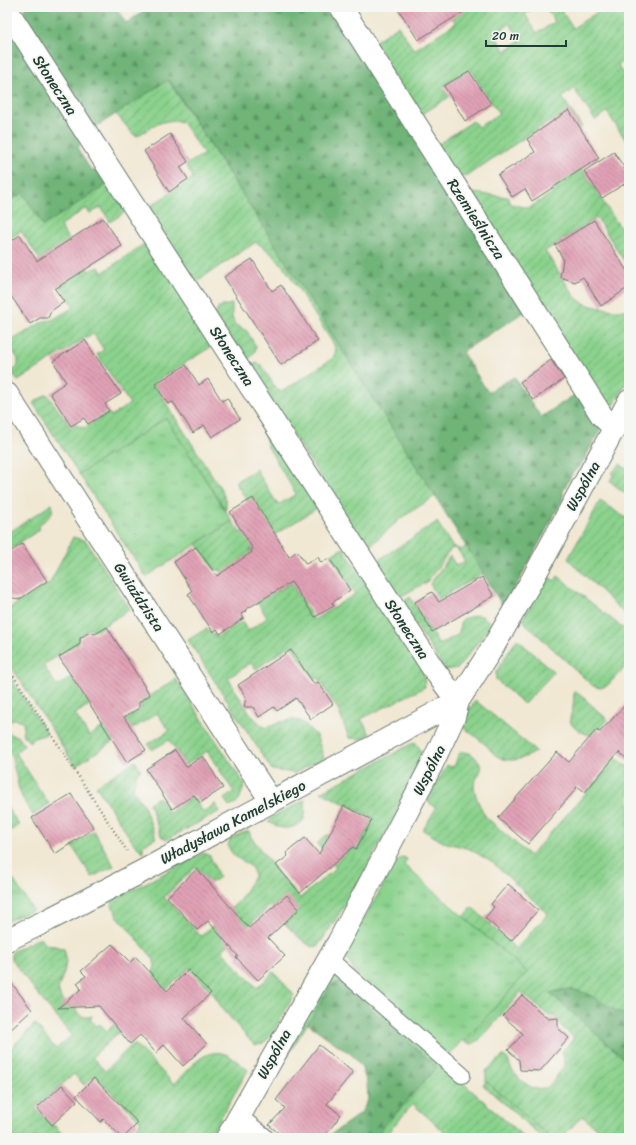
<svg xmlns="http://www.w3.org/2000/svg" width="636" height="1145" viewBox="0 0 636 1145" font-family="Sriracha,sans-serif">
<defs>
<pattern id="grass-tufts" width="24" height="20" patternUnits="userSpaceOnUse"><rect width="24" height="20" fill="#8bd28d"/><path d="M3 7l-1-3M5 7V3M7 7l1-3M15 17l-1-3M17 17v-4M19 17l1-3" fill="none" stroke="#71ac74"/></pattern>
<pattern id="forest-firs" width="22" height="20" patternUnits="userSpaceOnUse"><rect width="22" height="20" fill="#70b478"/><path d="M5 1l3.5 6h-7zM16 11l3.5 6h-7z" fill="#5b9463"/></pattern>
<pattern id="garden-furrows" width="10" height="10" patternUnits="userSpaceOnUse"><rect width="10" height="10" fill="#8bd28d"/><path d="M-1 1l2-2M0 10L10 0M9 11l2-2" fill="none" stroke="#71ac74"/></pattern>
<pattern id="building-back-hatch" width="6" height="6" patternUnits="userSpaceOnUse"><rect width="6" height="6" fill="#e1a1b6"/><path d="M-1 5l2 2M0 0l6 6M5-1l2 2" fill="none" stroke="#b68495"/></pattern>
</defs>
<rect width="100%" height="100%" fill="#f6f6f2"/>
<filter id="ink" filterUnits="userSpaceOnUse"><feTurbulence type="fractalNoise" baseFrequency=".025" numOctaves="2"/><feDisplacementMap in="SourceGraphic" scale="8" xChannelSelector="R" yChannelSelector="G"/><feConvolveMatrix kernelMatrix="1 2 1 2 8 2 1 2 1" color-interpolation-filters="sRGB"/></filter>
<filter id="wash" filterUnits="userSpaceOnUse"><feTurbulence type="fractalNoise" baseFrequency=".012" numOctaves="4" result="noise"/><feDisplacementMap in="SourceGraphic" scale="16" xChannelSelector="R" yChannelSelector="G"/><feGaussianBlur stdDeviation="0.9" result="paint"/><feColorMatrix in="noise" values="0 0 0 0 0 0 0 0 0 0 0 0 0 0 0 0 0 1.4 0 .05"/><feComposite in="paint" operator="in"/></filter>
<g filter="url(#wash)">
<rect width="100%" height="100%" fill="#f1e8d3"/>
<path fill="url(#grass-tufts)" stroke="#558860" d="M166 418 232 521 146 577 79 474Z
M403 857 407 859 404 865 527 972 464 1042 462 1040 449 1056 356 974 347 959 346 954 357 931 397 861Z
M7 870 33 910 7 921Z
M486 1081 548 1135 545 1138H543L483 1085Z"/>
<path fill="url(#forest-firs)" stroke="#487856" d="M25 7H115L126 23 150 7H331L527 310 462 352 488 392 514 377 541 417 579 392 602 427 579 468 573 472 563 491V499L504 608 435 496 268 234 169 80 94 128 23 17Z
M7 25 81 139 78 150 91 170 103 173 109 183 43 226 23 193 7 203Z
M341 982 437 1067 374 1138H324L336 1131 361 1113 368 1100 367 1083 361 1066 352 1055 307 1023 332 984Z
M567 989C571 989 576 989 580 990 598 996 611 1010 629 1016V1063L550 993Z"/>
<path fill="url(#garden-furrows)" stroke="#558860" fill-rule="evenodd" d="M446 7H536L525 14 537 33 555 22 545 7H559L573 28 602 9 601 7H629V58L618 65 626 79 629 103V145L607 112 595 120 574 89 562 97 582 127 563 141 629 241V269L597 218 545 251 575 297 583 303 592 306 613 310H629V378L610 412 470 197 473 193 508 197 511 204 529 208 557 190 535 154 561 136 550 121 468 175 458 178 437 145 473 121 478 127 499 114 470 69 442 87 449 97 419 116 372 43 398 26 414 50 456 23ZM510 24 521 40 505 51 494 34Z
M168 80 268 234 435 496 400 519 371 545 359 537 250 368 253 365 257 363 261 365 275 387 279 391H283L333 358 336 351 334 345C324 329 314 313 304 298 290 275 280 257 256 242L194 283 146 209 193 178 186 165 204 154 182 122C164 117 152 127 137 136L133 134 116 114Z
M109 183 123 203 125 212 110 222 101 207 90 214 86 208 60 226 89 271 99 267 102 273 144 244 150 245 214 345 153 383 221 489 226 501V511L166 418 79 474 33 403 47 394 71 428 76 425 84 428 109 413 111 416 130 404 97 354 104 350 93 333 18 381 12 372 18 366V359L8 343 44 321 52 320 74 307 59 283 56 284 21 231 7 240V203L23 193 43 226Z
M232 304V317L235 325 247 331 256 347 255 351 251 357 245 361 215 315 219 307Z
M265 423 319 507 250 550 273 587 278 591 291 583 314 620 355 594 331 555 343 548 423 669 425 687 361 719 370 734 361 739 349 738 338 709 317 677 314 679 291 645 256 669 251 663 228 678C238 693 250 719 266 728L281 722 291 720H297L302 722 316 735 324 758 295 773 272 770 188 640 206 629 217 637 242 622 248 631 267 618 259 604 250 601 244 605 222 571 214 569 197 544 232 521 240 533 260 521 235 482 256 469 278 505 296 494 268 447 263 431Z
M620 464 629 471V497L610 481 614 474 612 473Z
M600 501 629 520V618L568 559Z
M52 504C55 515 47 518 40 524L39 530 7 551V534Z
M437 522 452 546 461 550 466 546 483 573 439 599 430 584 450 556 456 566 465 561 457 549 452 548 427 582 398 598 383 574 380 559Z
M73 537 86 541 130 609 96 631 90 629 78 637V643L43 665 57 686 79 673 97 700 75 714 89 736 114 720 122 722 141 709V702L176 679 245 785 238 802 229 806 224 799 234 792 207 751 186 765 169 740 152 750 148 744 169 731 157 713 75 766 7 660V604L10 608 50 583Z
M547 576 555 581 558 576 629 633V663L607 686 600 688 593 686 526 624 523 618Z
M410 597 439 645 459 634 460 623 463 619 469 617 476 615 482 616 492 624 458 668 445 670 401 603Z
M517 639 554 672 524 704 496 680V672Z
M7 672 47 734 34 738 29 742 22 733 24 727 22 721 16 719 11 720 7 726Z
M575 690 608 720 593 736C584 733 571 730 570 719 570 715 573 711 573 707 574 701 573 696 575 690Z
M475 700 536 751C525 759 509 764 497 756 492 753 490 749 486 745 478 738 469 732 461 725Z
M7 728C8 734 12 736 18 736L24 745 16 753 49 804 33 815 22 797 19 789 11 754 7 747Z
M415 742 426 758 352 895 318 946 312 947C295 937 283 921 270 906L222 951 257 988 274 972 294 995 271 1036 263 1043 254 1045 222 1008 213 993 189 968 92 1057 105 1071 134 1043 174 1084C186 1072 204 1046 225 1054 233 1057 241 1065 248 1070L209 1138H128L141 1122 95 1076 84 1085 74 1074 35 1108 52 1126 54 1125 66 1138H7V1052L35 1024 56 1049 72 1035 46 1005 11 959V955L13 951 40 938 47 945 55 946 64 949C69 961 63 977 58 989L61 999 65 1002 75 1004C75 1013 82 1020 92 1016V1017L90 1019 97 1026 100 1024 107 1031 137 1004 158 983 153 973 155 966 153 958 120 919 116 915V911C113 908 110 905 113 900L203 853 210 856 219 877 211 883 196 867 164 897 201 936 239 901 254 877C255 865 243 862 236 857 232 854 230 850 228 846L230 839 242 833 249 831 251 837 279 874 300 898 336 868 317 844 327 835 357 850 373 818 321 792Z
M585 746 608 754 629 767V1016C598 1006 586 980 550 993L629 1063V1136L628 1138H608L582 1116 566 1133 564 1138H551L486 1081V1071L503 1056C509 1058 509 1063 511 1068 516 1078 535 1094 546 1088 552 1085 556 1077 560 1072 566 1065 565 1060 562 1052L574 1038 562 1027 559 1021 554 1016H549L521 992 486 1033 479 1040 472 1044 464 1042 527 972 464 917 472 907 516 949 548 914 493 863 470 849 443 842 423 830 436 808 427 801 447 765 451 767 455 765 458 755 461 752C468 752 471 753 476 758 488 773 474 774 474 787 475 796 481 809 486 817L530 856 609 767Z
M135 761 141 770 136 774 133 790 144 806 156 838 143 845V852L134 844 96 786Z
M159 797 169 813 193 797 203 812 215 804 220 811 166 840 161 836 149 803Z
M305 800C305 806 306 813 304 819 303 822 300 824 297 825 286 831 278 828 268 821L274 816Z
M7 807 19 825 7 833Z
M94 831 114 866 92 877 72 846Z
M327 976 340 978 408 1034 525 1138H499L494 1134 489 1138H451L413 1104 383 1138H374L437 1067 341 982 332 984 285 1060 280 1057Z"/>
<g id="blocks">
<path fill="url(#building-back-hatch)" d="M397 7H471L418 40Z
M469 71 491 104 465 121 444 86Z
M569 110 599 158 532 201 525 189 512 197 498 175 535 152 527 139Z
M170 134 188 162 180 167 188 179 169 192 144 151Z
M614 152 629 175V181L602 198 584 171Z
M103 218 122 246 55 289 64 302 51 311 48 318H40L30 324 7 290V244L20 235 37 261Z
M594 220 629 274V287L601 306 583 277 575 282 560 277 563 259 555 245Z
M252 259 272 291 281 285 318 341 281 365 224 277Z
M85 340 121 394 105 404 109 411 88 424 84 418 71 426 50 393 66 382 53 361Z
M551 360 564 379 533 400 520 382Z
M186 365 199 385 208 379 222 401 227 398 240 419 212 437 204 425 193 433 173 402 168 404 155 384Z
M253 498 289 557 297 551 306 564 318 557 321 563 329 558 350 590 332 603 334 606 315 617 291 582 245 610 246 611 241 614 244 618 220 634 217 629 213 632 188 594 192 591 174 562 196 547 217 576 252 552 251 550 253 549 230 512Z
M22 544 47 581 20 599 7 597V554Z
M482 577 494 596 432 632 415 602 432 592 439 602Z
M107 627 150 695 139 702V708L124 717 146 750 127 762 59 657 80 644V638L90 632 95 634Z
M291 650 314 684 318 682 333 704 311 719 296 698 277 711 274 707 259 717 253 707H244L246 697 238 685Z
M629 701V761L619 752 585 792 577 786 576 789 528 844 498 818 557 752 569 762 596 730 600 732Z
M175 750 186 767 203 756 223 788 200 803 194 795 172 809 146 769Z
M71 794 94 828 55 854 32 818Z
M344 806 372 820 356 849 353 847 300 893 276 865 288 856 286 853 305 838 319 854Z
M197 869 249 928 287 895 299 909 268 938 285 956 258 980 236 957 238 956 208 921 197 930 167 897Z
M508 884 538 910 511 941 485 918 494 907 491 904Z
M112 944 130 962 136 957 167 991 188 970 211 993 184 1018 207 1044 183 1066 164 1045 156 1053 140 1035 130 1044 99 1006 58 1008 81 989 77 983 86 976 81 971Z
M7 977 32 1010 7 1033Z
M522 995 548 1019 558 1018V1028L569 1038 540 1071 520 1070 519 1060 508 1050 523 1034 503 1016Z
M319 1045 353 1072 327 1104 341 1115 323 1138H284L269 1125 285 1108 276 1100Z
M94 1078 138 1123 123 1138 103 1119 101 1122 76 1096Z
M62 1085 77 1101 52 1125 37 1108Z"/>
</g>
</g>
<g filter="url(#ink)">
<use href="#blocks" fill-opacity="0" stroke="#68796c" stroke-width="1"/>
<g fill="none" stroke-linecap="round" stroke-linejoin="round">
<defs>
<path id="service" d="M328 958 462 1075"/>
<path id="minor" d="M341 7 602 416 610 424 615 427
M7 10 432 667 449 690 458 701
M7 394 271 801
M7 940 48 920 141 872 458 701
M238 1119 262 1138
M227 1138 338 943 373 877 431 766 454 717 458 701 493 647 532 580 629 401"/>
</defs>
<use href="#service" stroke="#68796c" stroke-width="18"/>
<use href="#minor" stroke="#68796c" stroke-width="24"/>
<path stroke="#68796c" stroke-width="2.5" stroke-dasharray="1 3" stroke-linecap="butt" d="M7 666 127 851"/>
<use href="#service" stroke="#fff" stroke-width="16"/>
<use href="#minor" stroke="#fff" stroke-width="22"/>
</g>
</g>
<g text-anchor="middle" stroke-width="3.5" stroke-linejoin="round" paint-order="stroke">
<g font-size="15" fill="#1f3d34" stroke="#f6f6f2">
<text transform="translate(55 85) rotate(57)" y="5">Słoneczna</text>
<text transform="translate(476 219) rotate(57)" y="5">Rzemieślnicza</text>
<text transform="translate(232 356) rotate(57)" y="5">Słoneczna</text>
<text transform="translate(583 486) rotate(-61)" y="5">Wspólna</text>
<text transform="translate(139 597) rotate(57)" y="5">Gwiaździsta</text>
<text transform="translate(407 629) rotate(57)" y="5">Słoneczna</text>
<text transform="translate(429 770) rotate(-63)" y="5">Wspólna</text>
<text transform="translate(233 822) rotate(-28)" y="5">Władysława Kamelskiego</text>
<text transform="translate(274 1054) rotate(-61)" y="5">Wspólna</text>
</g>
</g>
<rect width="636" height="1145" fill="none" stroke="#f6f6f2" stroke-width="24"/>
<path d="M486 40v6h80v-6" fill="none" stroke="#1f3d34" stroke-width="2"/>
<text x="492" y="40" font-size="12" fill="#1f3d34" stroke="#f6f6f2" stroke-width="3" paint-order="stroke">20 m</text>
</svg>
